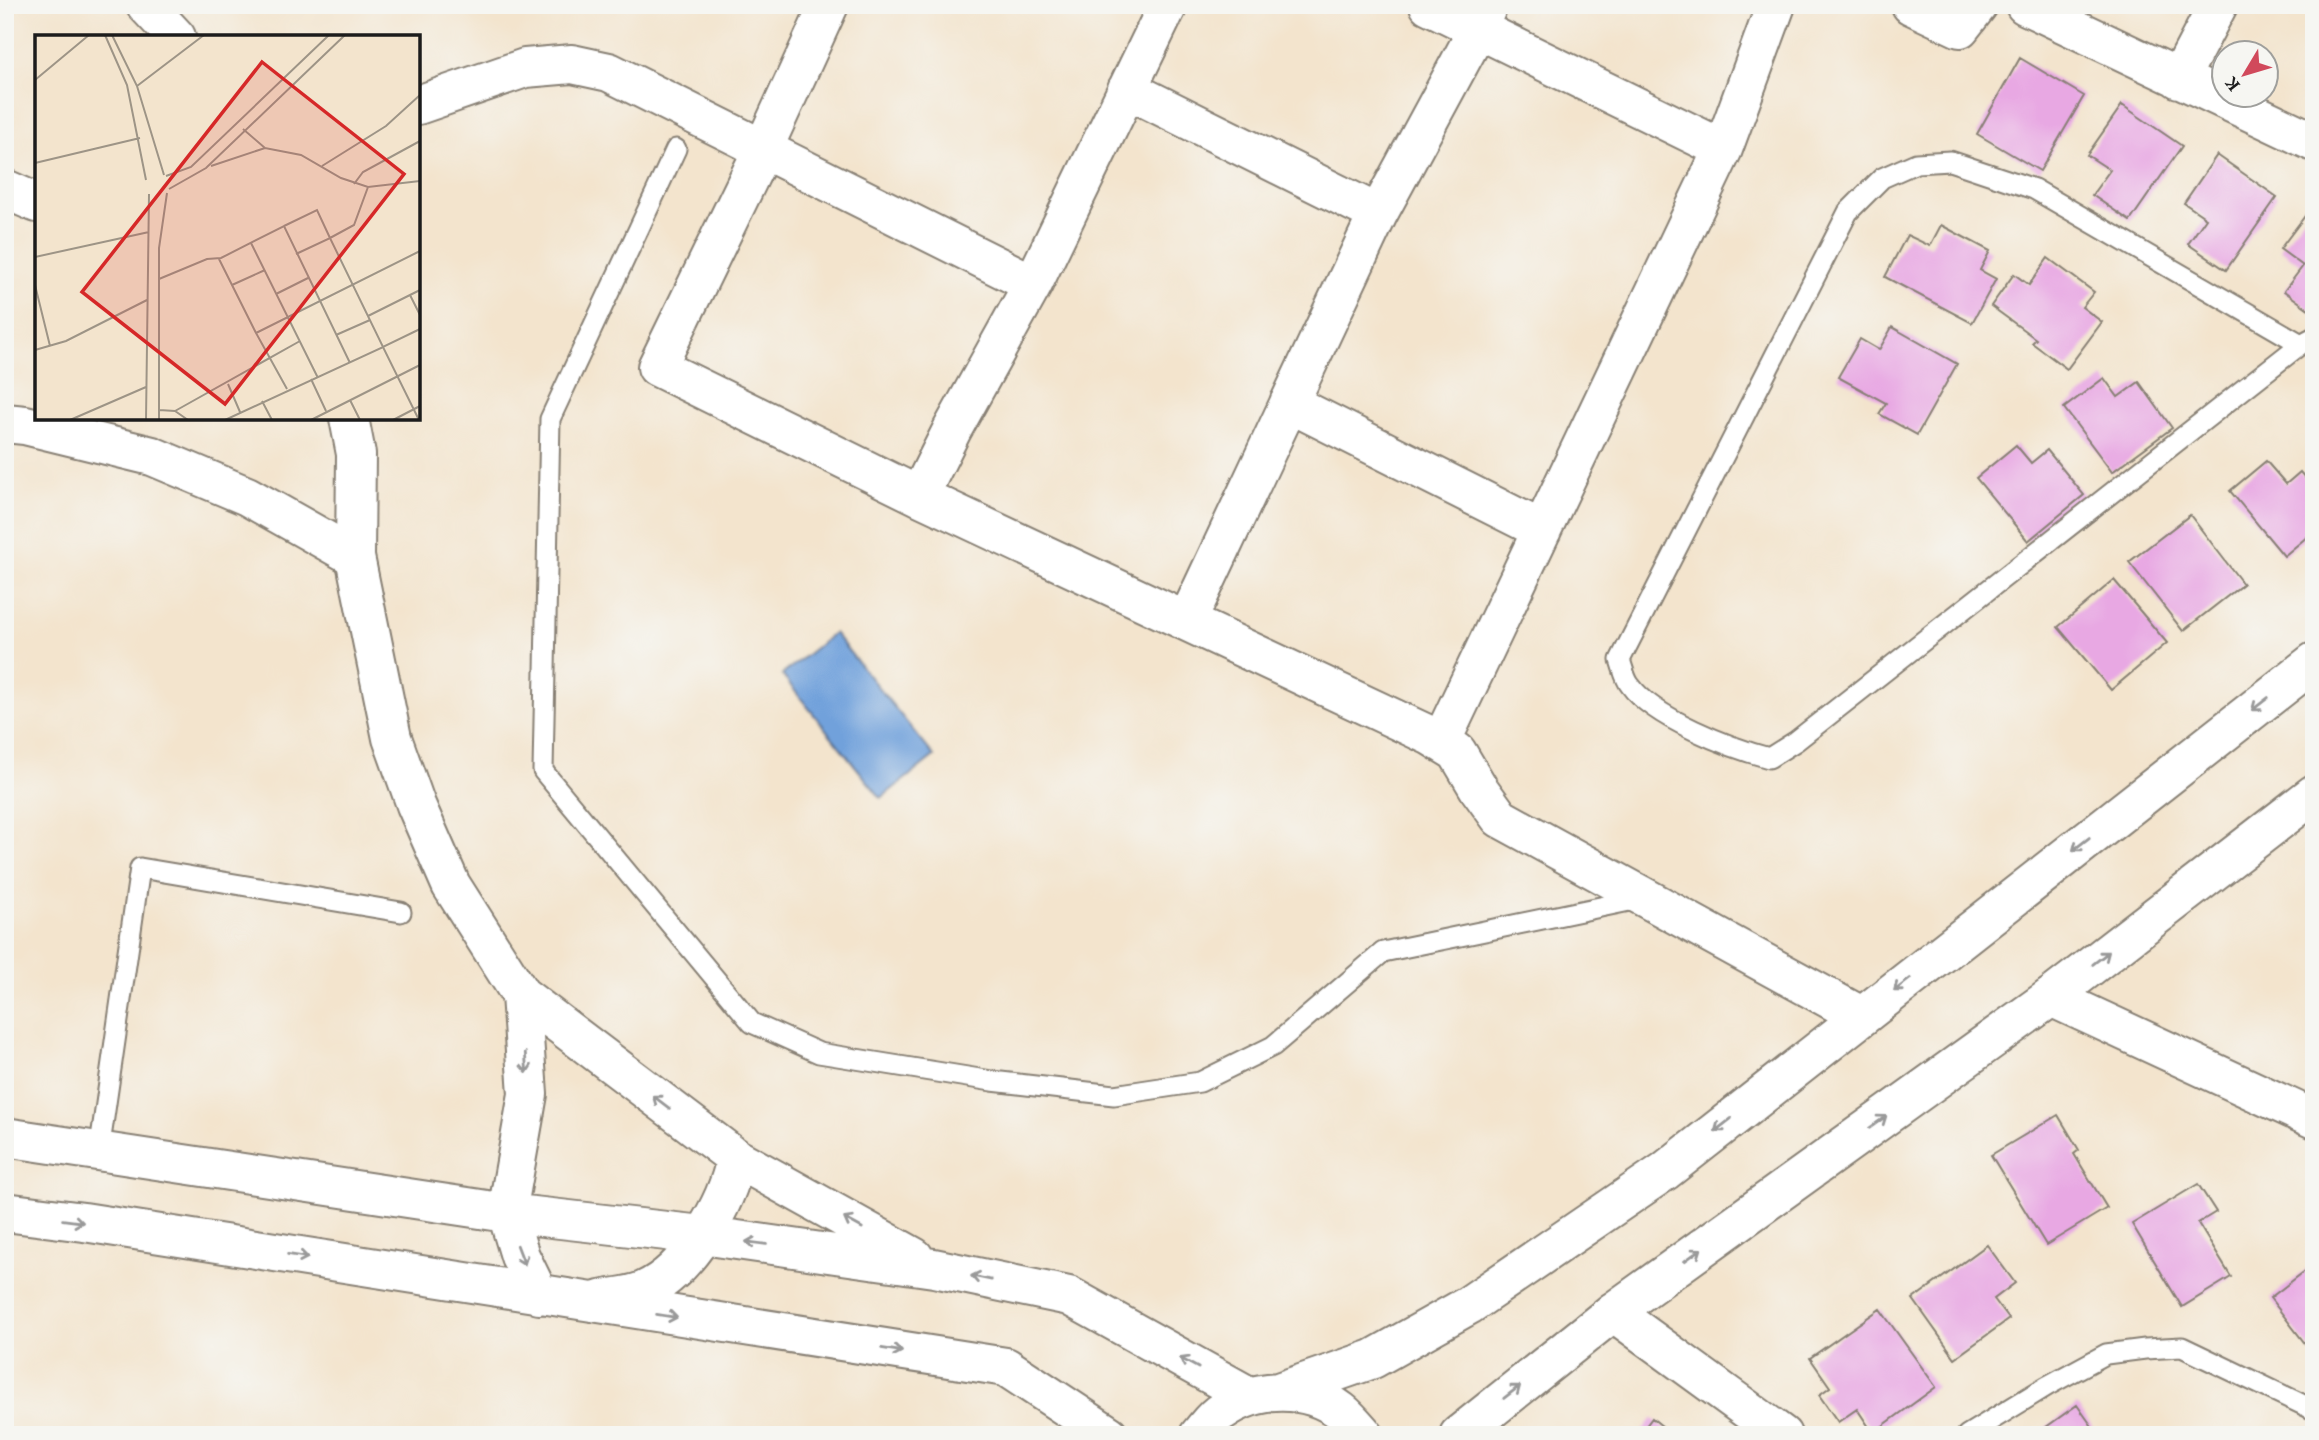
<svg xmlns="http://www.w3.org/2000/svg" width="2319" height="1440" viewBox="0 0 2319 1440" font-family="'Gentium Book Plus',serif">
<rect width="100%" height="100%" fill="#f6f6f2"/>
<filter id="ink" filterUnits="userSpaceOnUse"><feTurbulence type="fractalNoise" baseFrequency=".0143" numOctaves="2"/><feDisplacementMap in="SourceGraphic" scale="14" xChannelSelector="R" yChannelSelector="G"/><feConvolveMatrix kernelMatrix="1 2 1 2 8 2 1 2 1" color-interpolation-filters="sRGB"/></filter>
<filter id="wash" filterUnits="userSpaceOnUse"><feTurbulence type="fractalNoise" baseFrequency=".00686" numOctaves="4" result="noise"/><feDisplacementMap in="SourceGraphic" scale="28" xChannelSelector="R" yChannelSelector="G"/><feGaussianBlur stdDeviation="1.57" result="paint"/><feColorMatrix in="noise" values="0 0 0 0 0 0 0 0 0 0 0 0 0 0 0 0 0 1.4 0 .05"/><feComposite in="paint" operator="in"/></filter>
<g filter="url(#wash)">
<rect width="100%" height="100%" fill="#f3e4cd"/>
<path fill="#71a1db" stroke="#465e7c" stroke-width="2" d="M834 633 934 756 881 798 782 675Z"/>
<g id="blocks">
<path fill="#e8a8e3" d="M2020 58 2084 96 2040 171 1977 134Z
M2122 105 2182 146 2130 221 2092 195 2110 170 2087 155Z
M2217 155 2277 197 2226 270 2188 244 2206 218 2184 203Z
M2314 204V313L2284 291 2303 266 2280 249Z
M1941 225 1990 251 1980 270 1996 279 1972 323 1885 277 1907 235 1930 246Z
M2048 258 2094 292 2082 307 2102 322 2067 369 2032 343 2036 339 1991 306 2014 274 2029 285Z
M1892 327 1957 364 1917 435 1879 414 1886 403 1838 377 1860 339 1879 350Z
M2104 378 2118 397 2139 382 2172 428 2112 472 2064 408Z
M2016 445 2031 463 2047 450 2084 495 2028 541 1976 478Z
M2266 461 2286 484 2300 472 2314 488V531L2284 556 2230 491Z
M2190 515 2243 584 2183 631 2129 562Z
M2114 580 2167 643 2111 690 2058 627Z
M2058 1115 2079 1150 2074 1154 2107 1208 2046 1245 1991 1155Z
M2198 1184 2216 1212 2198 1223 2231 1277 2182 1307 2132 1224Z
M1987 1245 2015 1283 1994 1299 2009 1319 1955 1358 1913 1299Z
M2314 1264V1355L2270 1298Z
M1880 1309 1936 1387 1873 1433 1857 1409 1838 1422 1819 1395 1830 1387 1810 1358Z
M2077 1405 2096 1432 2092 1435H2035Z
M1652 1418 1673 1435H1639Z"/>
</g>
</g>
<g filter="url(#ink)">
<use href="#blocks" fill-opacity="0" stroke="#888074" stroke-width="2"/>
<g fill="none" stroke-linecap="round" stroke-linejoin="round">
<defs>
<path id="lane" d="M676 149 550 419 543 771 752 1023 819 1053 992 1081 1114 1095 1200 1082 1273 1046 1383 952 1639 899
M2301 344 2034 189 1950 161 1916 163 1882 178 1848 212 1620 660C1623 668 1625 679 1630 685 1653 718 1731 748 1769 758L1796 741 2301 344 2314 337
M99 1152 140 868 401 912
M1967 1435 2047 1386 2106 1354 2145 1349 2182 1347 2314 1410"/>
<path id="street" d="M829 5 763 149 1033 284
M1168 5 1033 284 952 430 919 496 1431 736 1457 752 1479 789 1500 818 1861 1016
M1429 5 1723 149 1776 5
M1911 5 1960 28 1978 5
M2025 5 2314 142
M2179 79 2218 5
M1127 89 1378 214
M418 105 525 68 572 64 609 72 763 149 657 367 919 496
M5 189 37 203
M1289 403 1542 530
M5 423 25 425 152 456 247 496 355 557
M1187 621 1378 214 1478 29 1488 5
M1441 742 1723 149
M2051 997 2314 1119
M1613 1312 1782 1435"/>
<path id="secondary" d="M146 5 176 37
M349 418 356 454 355 557 392 738 416 805 451 885 521 995 736 1158 914 1257
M521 995 528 1094 507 1213 520 1256 539 1295
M5 1137 507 1213 702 1235 934 1268 1069 1296 1249 1396
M5 1212 84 1222 1006 1367 1109 1435
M600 1300C614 1297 630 1296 643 1291 688 1272 727 1204 736 1158
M1281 1391 1373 1359 1469 1305 1665 1171 2314 662
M1199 1435C1206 1427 1213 1416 1222 1411 1257 1386 1306 1385 1341 1411 1349 1417 1357 1427 1364 1435
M1459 1435 1613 1312 2051 997 2314 794"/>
</defs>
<use href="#lane" stroke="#888074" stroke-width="23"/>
<use href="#street" stroke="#888074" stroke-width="42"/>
<use href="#secondary" stroke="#888074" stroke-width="42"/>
<use href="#lane" stroke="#fff" stroke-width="19"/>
<use href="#street" stroke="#fff" stroke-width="38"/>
<use href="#secondary" stroke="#fff" stroke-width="38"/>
</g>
<defs><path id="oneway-shaft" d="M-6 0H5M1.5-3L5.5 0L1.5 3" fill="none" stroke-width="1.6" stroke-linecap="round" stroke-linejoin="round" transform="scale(1.75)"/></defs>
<g stroke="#999">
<use href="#oneway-shaft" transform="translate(2260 704) rotate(142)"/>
<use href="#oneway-shaft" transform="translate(2081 844) rotate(142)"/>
<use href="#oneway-shaft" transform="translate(2101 958) rotate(-38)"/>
<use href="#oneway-shaft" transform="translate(1902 985) rotate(142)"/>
<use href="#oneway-shaft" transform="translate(526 1063) rotate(86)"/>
<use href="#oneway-shaft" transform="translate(661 1102) rotate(-143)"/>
<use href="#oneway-shaft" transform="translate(1878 1122) rotate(-36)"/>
<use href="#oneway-shaft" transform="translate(1723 1125) rotate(142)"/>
<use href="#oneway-shaft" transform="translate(73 1221) rotate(7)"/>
<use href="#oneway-shaft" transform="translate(853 1223) rotate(-151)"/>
<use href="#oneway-shaft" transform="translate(756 1243) rotate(-172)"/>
<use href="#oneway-shaft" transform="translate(521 1255) rotate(69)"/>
<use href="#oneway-shaft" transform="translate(1693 1255) rotate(-36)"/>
<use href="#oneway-shaft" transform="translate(298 1256) rotate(9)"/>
<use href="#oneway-shaft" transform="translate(981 1278) rotate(-168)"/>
<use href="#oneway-shaft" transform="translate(667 1316) rotate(9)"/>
<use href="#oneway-shaft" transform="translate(892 1350) rotate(9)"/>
<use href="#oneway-shaft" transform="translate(1189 1363) rotate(-151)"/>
<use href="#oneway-shaft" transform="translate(1512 1392) rotate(-38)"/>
</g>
</g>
<g transform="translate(35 35)">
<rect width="385" height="385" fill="#f3e4cd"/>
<path fill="none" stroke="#9d9486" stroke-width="2" d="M70 0 92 50 111 145M77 0 102 51 129 140M0 45 54 0M102 51 169 0M208 94 230 113M0 128 105 103M176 131 230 113 266 120 306 143 333 152 385 146M287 131 351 91 385 60M131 141 156 132 294 0M319 149 328 137 385 106M134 154 171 133 310 0M249 191 282 175 295 203 319 190 333 152M216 208 283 343M261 219 295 203 348 312 385 294M0 222 114 197M184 224 221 298M124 244 172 224 186 223 249 191 315 328M0 250 15 311M197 250 230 235M241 259 273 243M375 260 385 280M333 281 385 255M301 300 335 285M0 315 31 306 112 265M276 344 291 376M193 349 205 377M252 354 221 298 385 216M315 365 325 385M227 366 237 385M124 375 140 376 153 385M140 376 265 306M35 385 111 352M111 385 114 159M124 385V213L132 158M190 385 348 312 384 385M276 385 385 330M358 385 385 371"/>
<path fill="#d62828" fill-opacity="0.15" stroke="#d62828" stroke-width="3.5" d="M227 27 369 139 190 369 47 257Z"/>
<rect width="385" height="385" fill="none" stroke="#1c1c1c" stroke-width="3.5"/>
</g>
<rect width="2319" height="1440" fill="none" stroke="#f6f6f2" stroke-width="28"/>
<g transform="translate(2245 74) rotate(232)"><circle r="33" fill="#f6f6f2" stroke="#9f9f9c" stroke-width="2"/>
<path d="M0-5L12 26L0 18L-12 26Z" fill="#d1495b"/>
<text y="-10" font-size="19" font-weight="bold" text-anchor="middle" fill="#1c1c1c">K</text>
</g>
</svg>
